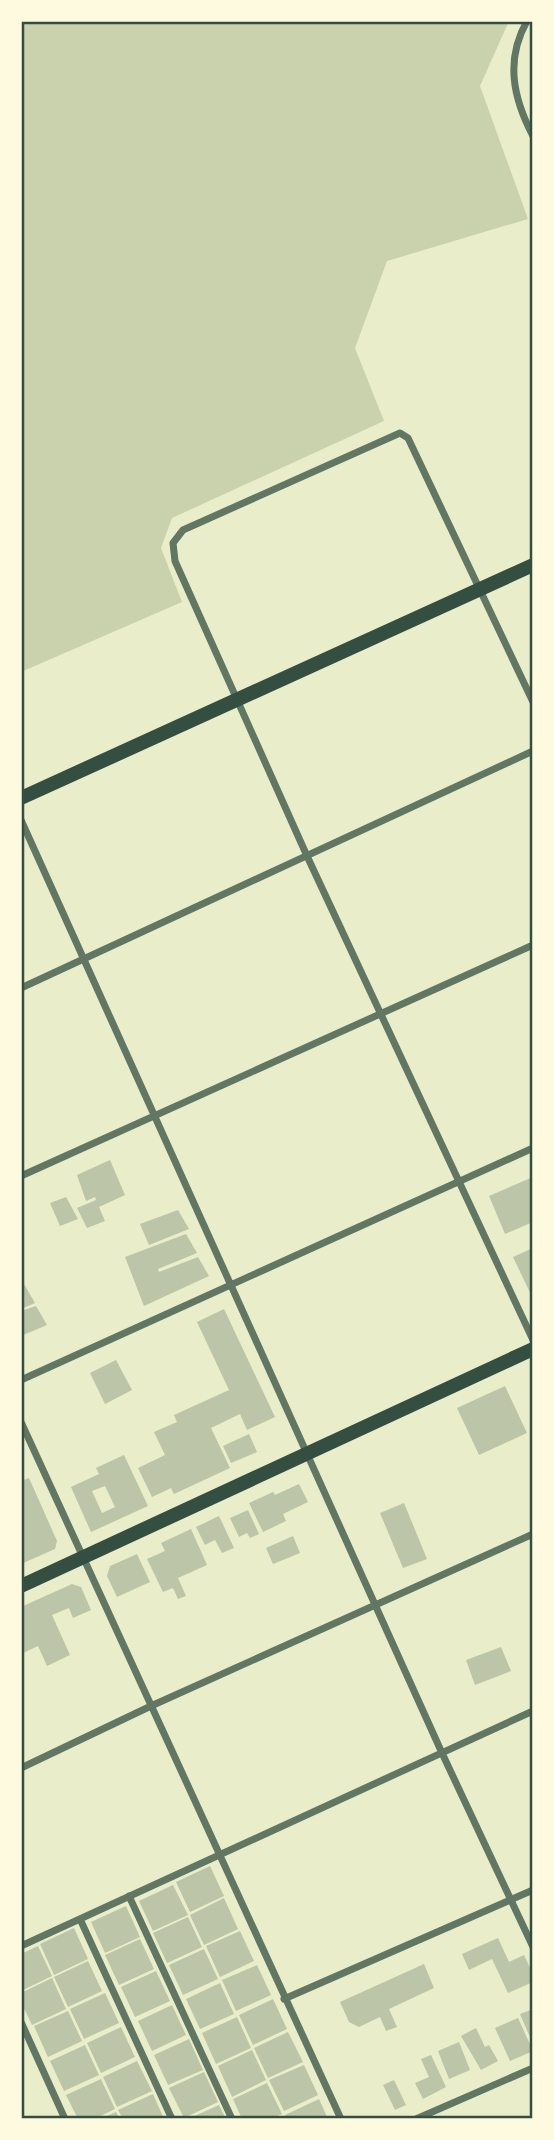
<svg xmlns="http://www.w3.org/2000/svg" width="554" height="2140" viewBox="0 0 554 2140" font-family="'Source Sans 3',sans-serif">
<rect width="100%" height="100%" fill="#e9edc9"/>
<path fill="#cad2ad" d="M21 21H509L480 86 528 219 387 261 355 348 384 421 172 518 161 548 182 602 21 672Z"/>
<path fill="#bcc5a7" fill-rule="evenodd" d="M110 1160 125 1195 99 1207 105 1221 87 1228 77 1208 96 1200 95 1197 86 1201 77 1175Z
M533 1177V1222L505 1234 489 1196Z
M66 1197 78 1219 60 1226 50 1203Z
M178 1210 189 1229 149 1245 140 1224Z
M186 1234 197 1253 158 1269 159 1272 198 1257 209 1276 144 1306 125 1257Z
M533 1248V1299L513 1257Z
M24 1284 35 1303 21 1309V1285Z
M36 1306 47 1325 21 1336V1311Z
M224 1309 275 1417 247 1430 240 1414 211 1428 230 1468 174 1494 171 1488 152 1497 138 1468 165 1455 154 1432 177 1422 174 1415 229 1390 197 1322Z
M116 1360 132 1390 105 1404 90 1373Z
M505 1386 527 1433 479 1455 457 1408Z
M249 1434 257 1452 231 1463 223 1446Z
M124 1455 148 1506 91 1532 71 1487 99 1474 96 1468ZM105 1486 115 1507 102 1513 92 1491Z
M29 1478 57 1541 55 1549 21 1564V1481Z
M299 1484 308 1502 283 1514 286 1521 263 1532 249 1503 273 1492 275 1495Z
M404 1503 427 1559 403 1568 380 1513Z
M248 1510 259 1534 250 1538 247 1533 239 1537 230 1518Z
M219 1516 234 1548 222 1553 215 1540 205 1545 196 1527Z
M191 1529 207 1565 178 1578 186 1596 178 1599 173 1588 163 1592 147 1559 165 1551 161 1543Z
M293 1536 300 1553 273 1564 266 1548Z
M137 1554 150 1582 117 1597 107 1576 110 1566Z
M72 1584 81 1587 91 1610 73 1618 69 1608 52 1615 70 1655 47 1666 38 1646 21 1654V1607Z
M501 1647 511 1671 475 1685 466 1660Z
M210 1866 224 1896 190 1912 176 1882Z
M173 1885 188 1915 153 1931 139 1901Z
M224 1898 238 1929 204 1945 190 1915Z
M126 1906 140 1937 105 1953 91 1922Z
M188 1917 202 1947 167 1963 153 1933Z
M74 1928 88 1959 54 1975 40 1944Z
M240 1931 254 1961 220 1977 206 1946Z
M498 1938 509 1962 524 1955 533 1974V1982L508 1993 492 1959 469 1970 462 1954Z
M140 1939 154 1969 119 1985 105 1955Z
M38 1946 52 1976 21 1991V1954Z
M204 1949 218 1979 183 1995 169 1965Z
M88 1961 102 1991 68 2007 54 1977Z
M424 1964 434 1988 389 2009 397 2027 386 2031 380 2017 359 2027 349 2022 340 2002Z
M257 1965 271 1995 236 2011 222 1980Z
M156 1971 170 2001 135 2017 121 1987Z
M52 1978 66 2009 32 2025 21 2002V1993Z
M220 1983 234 2014 200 2029 186 1999Z
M105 1993 119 2023 84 2039 70 2009Z
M273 1999 287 2029 253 2045 239 2015Z
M172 2005 186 2035 152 2051 138 2021Z
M533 2009V2044L520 2014Z
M68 2011 82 2041 48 2057 34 2026Z
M237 2017 251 2048 216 2064 202 2033Z
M518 2018 533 2051 510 2061 495 2028Z
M121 2027 135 2057 101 2073 87 2043Z
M476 2028 485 2047 489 2045 498 2061 481 2070 461 2036Z
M288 2032 303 2062 268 2078 254 2048Z
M189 2039 203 2070 168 2085 154 2055Z
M459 2042 470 2070 449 2079 438 2051Z
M85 2045 99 2075 64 2091 50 2061Z
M252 2050 266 2080 232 2097 218 2066Z
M431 2055 446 2087 423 2099 415 2083 429 2077 421 2059Z
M137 2061 152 2091 117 2107 103 2077Z
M304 2065 318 2095 284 2111 269 2080Z
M204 2072 218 2102 184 2118 169 2088Z
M101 2079 115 2109 94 2119H78L66 2095Z
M394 2080 406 2105 395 2110 383 2085Z
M267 2083 282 2114 270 2119H242L233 2099Z
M153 2094 164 2119H123L118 2110Z
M319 2099 328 2119H286L285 2115Z
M219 2105 226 2119H188Z
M116 2112 120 2119H100Z"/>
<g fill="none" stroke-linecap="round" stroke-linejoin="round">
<path stroke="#617663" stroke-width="7" d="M527 21C505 60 513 98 533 136
M533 702 408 438 400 433 183 530 173 543 175 561 307 856 533 1340
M21 820 442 1753 533 1947
M21 988 533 751
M21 1176 533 945
M21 1380 533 1148
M21 1422 341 2119
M21 1768 151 1706 533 1534
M129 1896 232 2119
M80 1919 172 2119
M21 1946 533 1711
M284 1999 533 1890
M21 2022 65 2119
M416 2119 533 2068"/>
<path stroke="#344e41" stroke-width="14" d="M21 798 533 565
M21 1586 533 1349"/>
</g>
<rect width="554" height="2140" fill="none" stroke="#fefae0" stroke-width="46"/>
<rect x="23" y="23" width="508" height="2094" fill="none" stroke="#344e41" stroke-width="2.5"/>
</svg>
